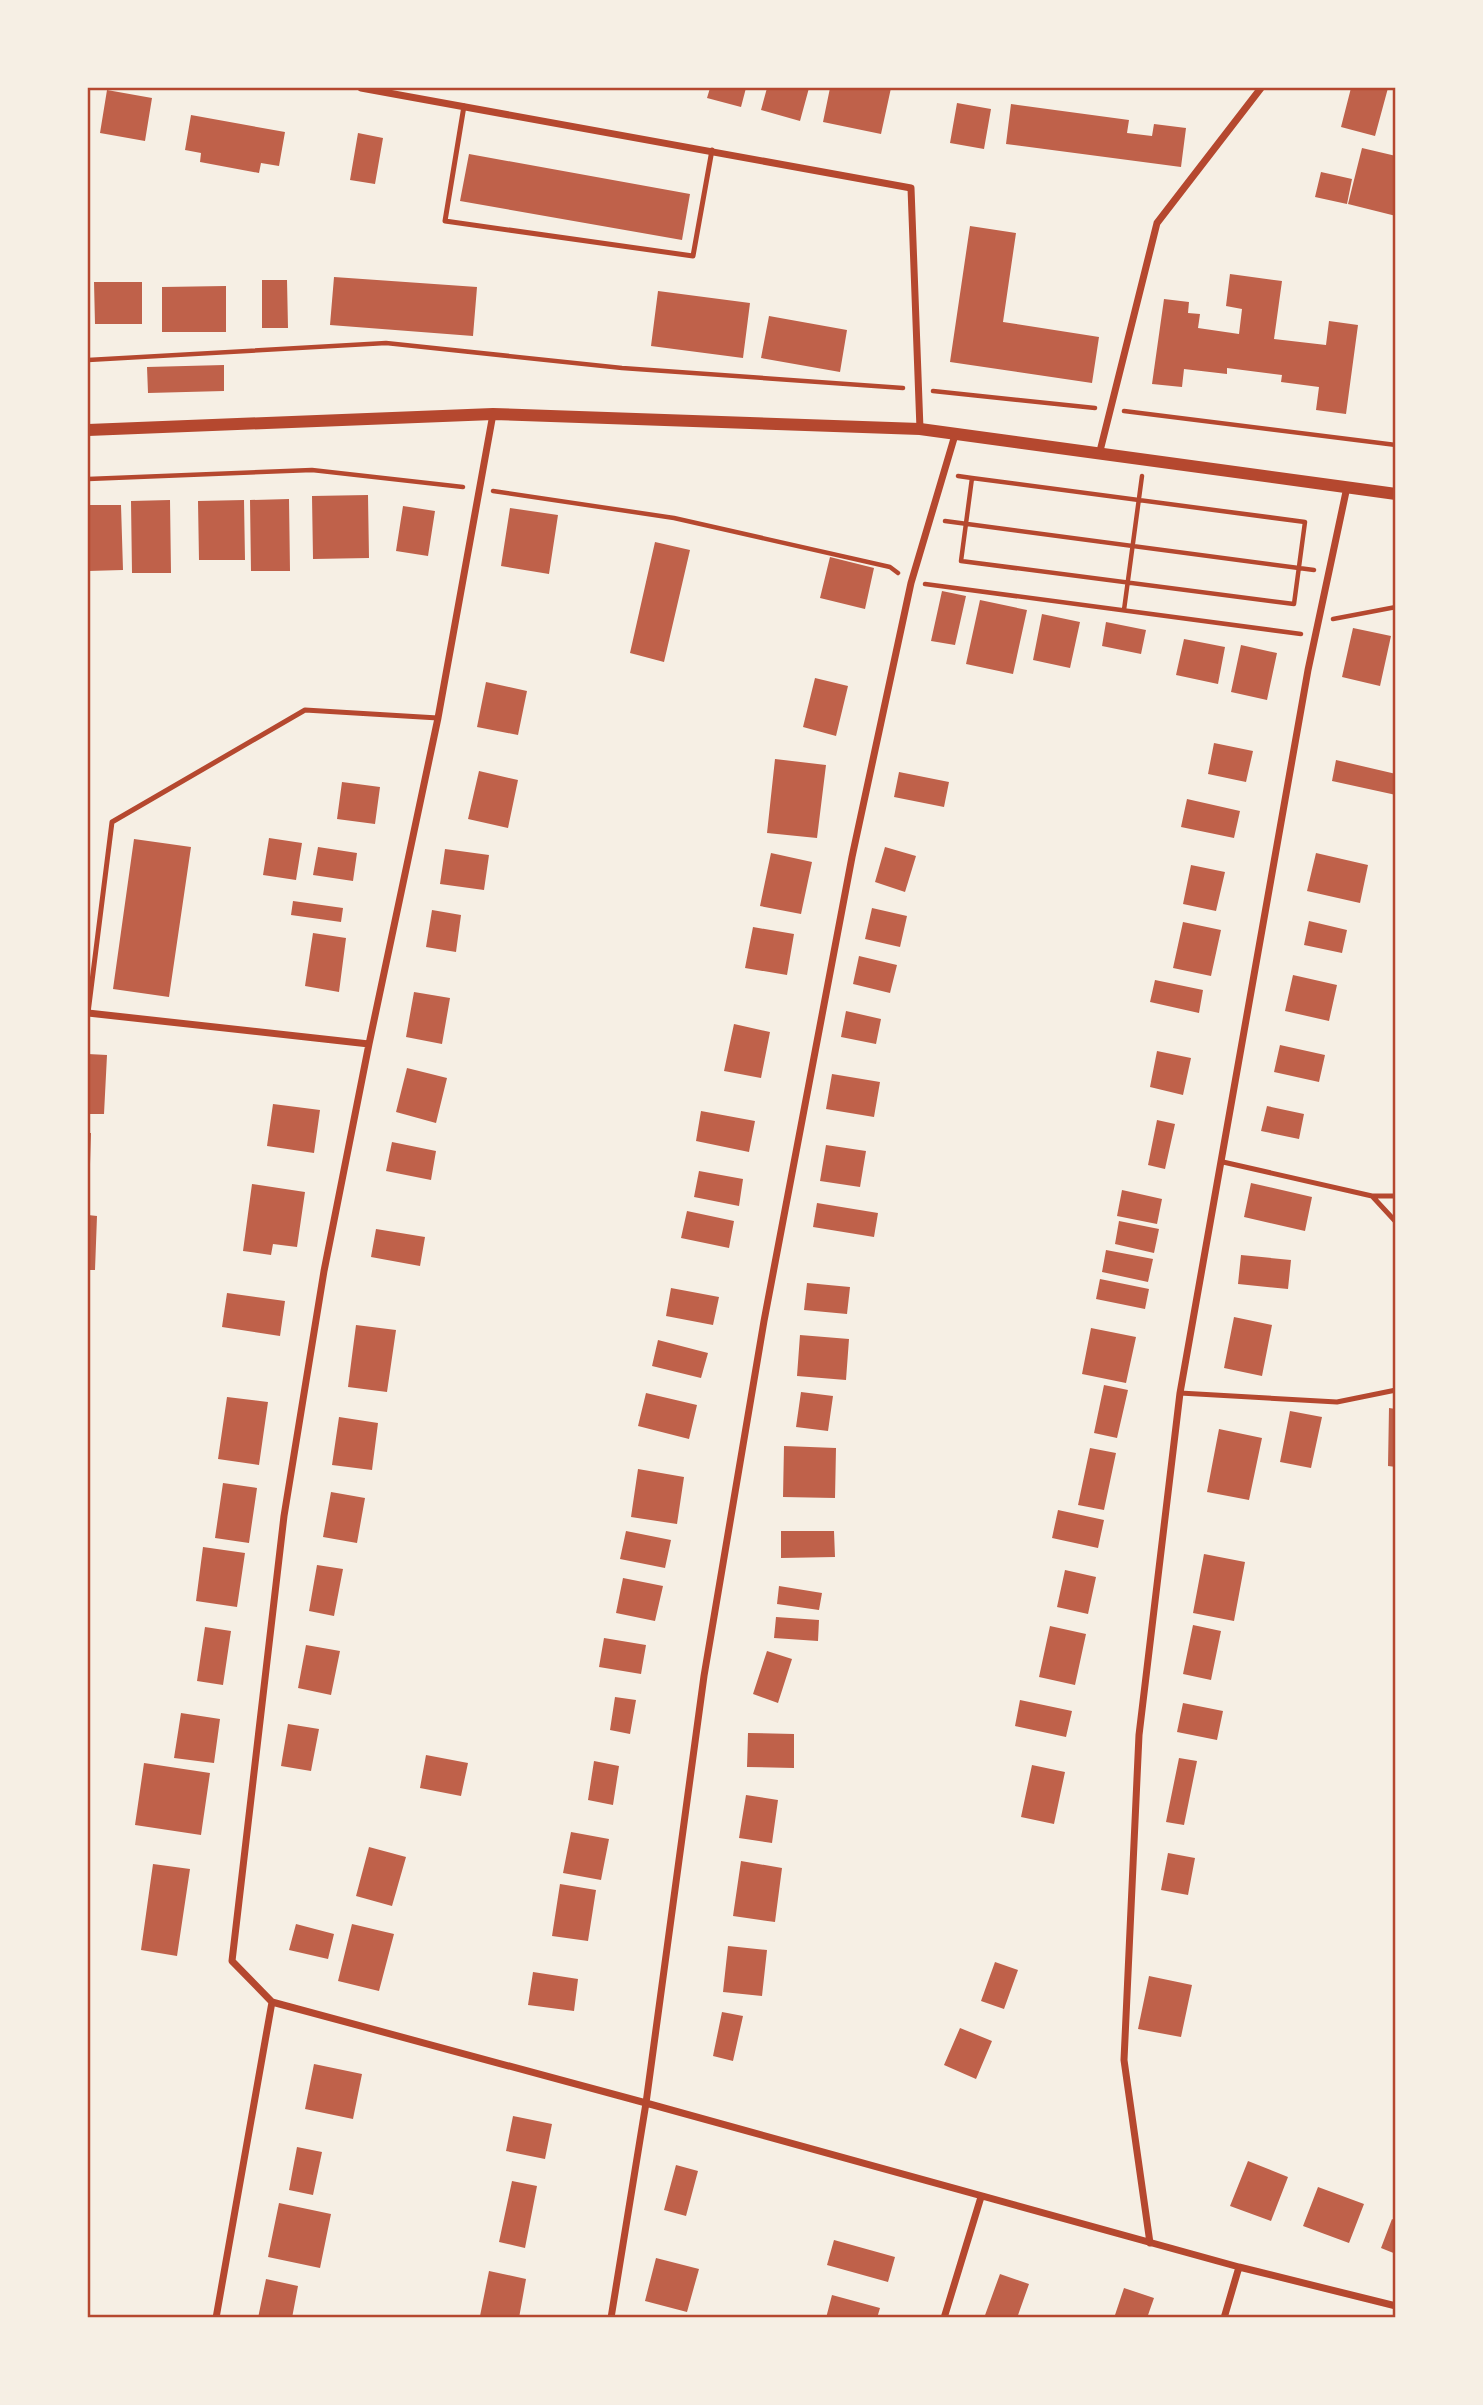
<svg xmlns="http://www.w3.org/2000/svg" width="1483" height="2405" viewBox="0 0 1483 2405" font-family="Lato,sans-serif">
<rect width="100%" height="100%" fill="#f6efe4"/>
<path fill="#bf614a" d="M710 88H746L741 107 707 98Z
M767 88H809L800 121 761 110Z
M830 88H891L881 134 823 122Z
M1351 88H1388L1375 136 1341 127Z
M107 90 152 98 145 141 100 133Z
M957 103 991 109 984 149 950 143Z
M1011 104 1129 120 1127 133 1152 136 1154 124 1186 128 1181 167 1006 144Z
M191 115 285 132 279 166 261 163 259 173 200 162 201 153 185 150Z
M358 133 383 138 375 184 350 180Z
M1362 148 1396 156V216L1348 204Z
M469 154 690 194 682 240 460 201Z
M1321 172 1352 179 1347 204 1315 197Z
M970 226 1016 233 1003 322 1099 337 1092 383 950 362Z
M1230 274 1282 281 1274 339 1326 345 1329 321 1358 325 1346 414 1316 410 1319 387 1281 382 1282 375 1227 368V374L1184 369 1182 387 1152 384 1164 299 1189 302 1188 313 1200 314 1198 328 1239 334 1242 309 1226 306Z
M334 277 477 287 473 336 330 325Z
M262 280H287L288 328H262Z
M94 282H142V324H95Z
M226 286V332H162V287Z
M658 291 750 303 743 358 651 346Z
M769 316 847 330 840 372 761 358Z
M224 365V391L148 393 147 367Z
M368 495 369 558 313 559 312 496Z
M289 499 290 571H251L250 500Z
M170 500 171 573H132L131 501Z
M244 500 245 560H199L198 501Z
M88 505H121L123 570 88 571Z
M403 506 435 511 428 556 396 551Z
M510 508 558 515 549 574 501 566Z
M655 542 690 550 664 662 630 653Z
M830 557 874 568 865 609 820 598Z
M942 591 966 596 955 645 931 641Z
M980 600 1027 610 1013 674 966 664Z
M1042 614 1080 622 1070 668 1033 660Z
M1106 622 1146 630 1141 654 1102 646Z
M1353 628 1391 636 1380 686 1342 677Z
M1184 639 1225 647 1218 684 1176 675Z
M1241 645 1277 653 1267 700 1231 692Z
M815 678 848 686 836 736 803 727Z
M486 682 527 691 518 735 477 727Z
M1214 743 1253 751 1246 782 1208 774Z
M775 759 826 765 817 838 767 833Z
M1336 760 1396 774V795L1332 781Z
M479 771 518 780 508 828 468 819Z
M899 772 949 782 944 807 894 797Z
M342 782 380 787 375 824 337 819Z
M1187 799 1240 811 1234 838 1181 827Z
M269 838 302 843 296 880 263 875Z
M134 839 191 847 169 997 113 989Z
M318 847 357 853 353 881 313 875Z
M885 847 916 856 905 892 875 882Z
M445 849 489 855 484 890 440 884Z
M771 853 812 862 801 914 760 906Z
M1316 853 1368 865 1360 903 1307 891Z
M1191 865 1225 872 1216 911 1183 904Z
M293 901 343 908 341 922 291 915Z
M872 908 907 916 900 947 865 939Z
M432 910 461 915 456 952 426 947Z
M1309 921 1347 930 1342 953 1304 945Z
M1183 922 1221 930 1211 976 1173 968Z
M753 927 794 934 787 975 745 968Z
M313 933 346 938 339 992 305 986Z
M859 956 897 965 890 993 853 984Z
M1293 975 1337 985 1329 1021 1285 1011Z
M1155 980 1203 990 1199 1013 1150 1002Z
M414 992 450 998 442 1044 406 1037Z
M846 1011 881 1019 876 1044 841 1037Z
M734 1024 770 1032 761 1078 724 1071Z
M1280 1045 1325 1055 1319 1082 1274 1072Z
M1157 1051 1191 1058 1183 1095 1150 1087Z
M88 1054 107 1055 104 1114H88Z
M407 1068 447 1078 436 1123 396 1112Z
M832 1074 880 1082 874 1117 826 1109Z
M273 1104 320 1110 314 1153 267 1146Z
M1267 1106 1304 1114 1299 1139 1261 1131Z
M701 1111 755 1121 749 1152 696 1141Z
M1157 1120 1175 1124 1165 1169 1148 1165Z
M88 1133H91L90 1164H88Z
M392 1142 436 1151 431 1180 386 1171Z
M826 1145 866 1151 860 1187 820 1181Z
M699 1171 743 1179 739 1206 694 1197Z
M1251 1183 1312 1197 1305 1231 1244 1217Z
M252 1184 305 1192 297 1247 273 1244 271 1255 243 1251Z
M1122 1190 1162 1199 1157 1224 1117 1216Z
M817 1203 878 1213 874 1237 813 1227Z
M687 1211 734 1221 729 1248 681 1238Z
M88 1215 97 1216 95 1270H88Z
M1119 1221 1159 1229 1154 1253 1115 1244Z
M376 1229 425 1237 420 1266 371 1257Z
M1106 1250 1153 1259 1148 1282 1102 1272Z
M1241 1255 1291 1260 1288 1289 1238 1284Z
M1100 1279 1149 1289 1145 1309 1096 1299Z
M807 1283 850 1287 847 1314 804 1310Z
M671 1288 719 1297 713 1325 666 1316Z
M227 1293 285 1301 280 1336 222 1327Z
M1234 1317 1272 1325 1262 1376 1224 1368Z
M356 1325 396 1330 387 1392 348 1387Z
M1091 1328 1136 1337 1126 1383 1082 1374Z
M800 1335 849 1339 846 1380 797 1376Z
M658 1340 708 1353 701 1378 652 1366Z
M1104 1385 1128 1390 1117 1438 1094 1433Z
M801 1392 833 1396 828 1431 796 1427Z
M646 1393 697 1405 689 1439 638 1426Z
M227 1397 268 1402 259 1465 218 1459Z
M1389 1408 1396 1409V1467L1388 1466Z
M1290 1411 1322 1417 1311 1468 1280 1462Z
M339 1417 378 1423 372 1470 332 1465Z
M1219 1429 1262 1438 1249 1500 1207 1492Z
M784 1446 836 1448 835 1498 783 1497Z
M1090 1448 1116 1453 1104 1510 1078 1505Z
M638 1469 684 1477 677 1524 631 1517Z
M223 1483 257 1488 249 1543 215 1538Z
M331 1492 365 1498 357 1543 323 1537Z
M1058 1510 1104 1520 1098 1548 1052 1538Z
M626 1531 671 1540 665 1568 620 1559Z
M781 1531H834L835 1557 781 1558Z
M203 1547 245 1553 237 1607 196 1601Z
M1204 1554 1245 1562 1234 1621 1193 1613Z
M317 1565 343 1569 334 1616 309 1611Z
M1065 1570 1096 1577 1088 1614 1057 1607Z
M623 1578 663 1586 655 1621 616 1613Z
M779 1586 822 1593 819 1610 777 1604Z
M776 1617 819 1620 818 1641 774 1638Z
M1193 1625 1221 1631 1211 1680 1183 1674Z
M1050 1626 1086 1634 1075 1685 1039 1677Z
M205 1627 231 1631 223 1685 197 1681Z
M604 1638 646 1645 641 1674 599 1667Z
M306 1645 340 1651 331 1695 298 1688Z
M767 1651 792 1659 778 1703 753 1694Z
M615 1697 636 1700 630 1734 610 1730Z
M1020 1700 1072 1711 1066 1737 1015 1726Z
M1183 1703 1223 1711 1217 1740 1177 1732Z
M181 1713 220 1719 214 1763 174 1758Z
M288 1724 319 1729 311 1771 281 1766Z
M748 1733 794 1734V1768L747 1767Z
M426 1755 468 1763 461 1796 420 1788Z
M1179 1758 1197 1761 1184 1825 1166 1822Z
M594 1761 619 1766 613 1805 588 1800Z
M144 1763 210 1773 201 1835 135 1825Z
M1032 1765 1065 1772 1054 1824 1021 1817Z
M746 1795 778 1800 772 1843 739 1838Z
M571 1832 609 1839 601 1880 563 1873Z
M369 1847 406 1857 392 1906 356 1896Z
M1168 1853 1195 1858 1188 1895 1161 1890Z
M741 1861 782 1868 775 1922 733 1916Z
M153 1864 190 1869 177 1956 141 1950Z
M560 1884 596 1890 588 1941 552 1936Z
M296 1924 334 1934 328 1959 289 1950Z
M352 1924 394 1934 379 1991 338 1981Z
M728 1946 767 1950 762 1996 723 1992Z
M995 1962 1018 1970 1004 2009 981 2001Z
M533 1972 578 1979 574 2011 528 2005Z
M1149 1976 1192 1985 1181 2037 1138 2029Z
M722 2012 743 2016 733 2061 713 2056Z
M960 2028 992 2041 976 2079 944 2065Z
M314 2064 362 2074 353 2119 305 2109Z
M513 2116 552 2124 545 2159 506 2151Z
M297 2147 322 2152 313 2195 289 2190Z
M1248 2161 1288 2177 1271 2221 1230 2206Z
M676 2165 698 2171 686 2216 664 2210Z
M512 2181 537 2186 525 2248 499 2242Z
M1318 2187 1364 2204 1349 2243 1303 2226Z
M279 2203 331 2214 320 2268 268 2257Z
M1392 2219 1396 2221V2254L1381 2248Z
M834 2240 895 2257 888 2282 827 2265Z
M656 2258 699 2269 687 2312 645 2301Z
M489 2271 526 2279 519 2318 480 2316Z
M1000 2274 1029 2284 1017 2318H984Z
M266 2279 298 2286 292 2318H258Z
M1124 2288 1154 2298 1147 2318H1114Z
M832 2295 880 2308 877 2318H826Z"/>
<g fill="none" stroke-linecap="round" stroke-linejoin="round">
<path stroke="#b5482f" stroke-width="4.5" d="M88 360 386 343 622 368 903 388
M933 391 1095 408
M1124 411 1396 445
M958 476 972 478 1305 522 1294 604 961 561 972 478
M88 479 312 470 463 487
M493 491 674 518 890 567 898 573
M945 521 1314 570
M925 584 1301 634
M1124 610 1142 476
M1333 619 1396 607"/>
<path stroke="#b5482f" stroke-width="5" d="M464 106 445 221 693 256 712 150
M88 1013 112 822 305 710 438 718
M1223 1162 1372 1196 1396 1222
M1372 1196H1396
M1180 1393 1337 1402 1396 1390"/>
<path stroke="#b5482f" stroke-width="7" d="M361 88 911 188 920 429
M1099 455 1157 223 1261 88
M88 1013 369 1044
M272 2002 646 2103 1239 2267 1396 2306
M1150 2243 1124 2060 1139 1735 1180 1393 1308 670 1347 487
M216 2318 272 2002 232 1961 284 1516 324 1271 369 1044 438 718 493 414
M611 2318 646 2103 704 1676 764 1321 852 857 911 583 955 435
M944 2318 981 2197
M1224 2318 1239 2267"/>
<path stroke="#b5482f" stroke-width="12" d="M88 430 493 414 920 429 1396 494"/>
</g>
<rect width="1483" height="2405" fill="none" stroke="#f6efe4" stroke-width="178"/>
<rect x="89" y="89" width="1305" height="2227" fill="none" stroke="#b5482f" stroke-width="2.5"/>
</svg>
